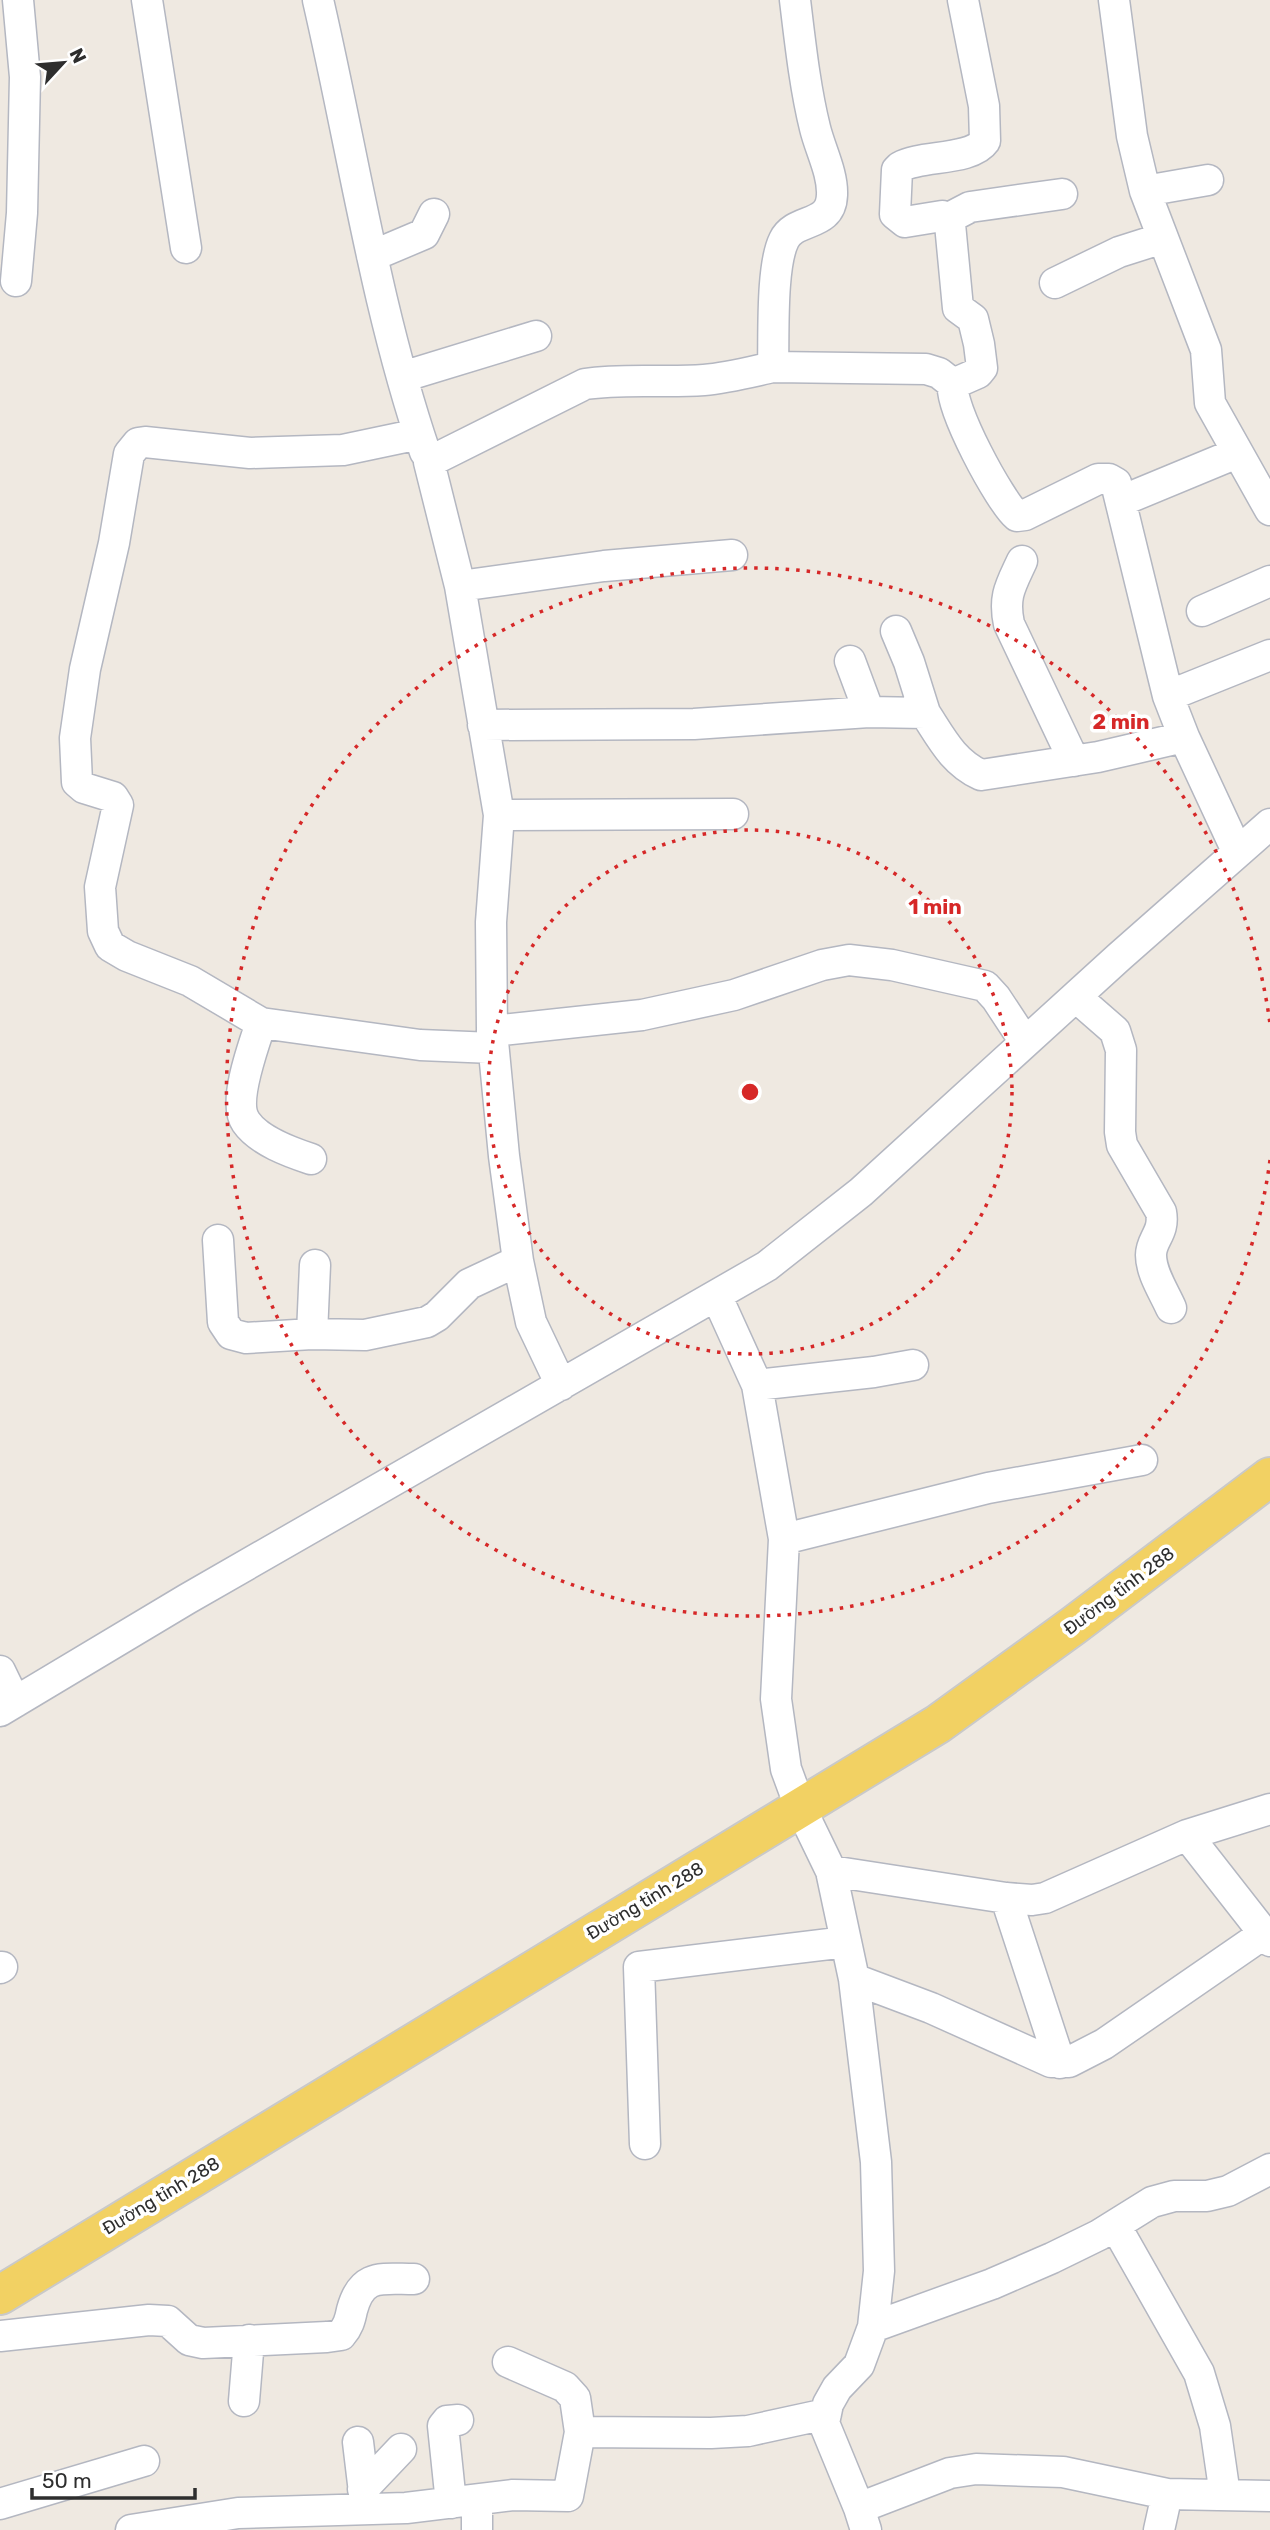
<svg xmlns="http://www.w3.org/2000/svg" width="1270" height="2530" viewBox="0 0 1270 2530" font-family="Rubik,sans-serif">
<rect width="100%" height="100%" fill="#efe9e1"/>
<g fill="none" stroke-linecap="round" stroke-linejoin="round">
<defs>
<path id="minor" d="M147 0 186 248
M318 0C353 151 375 305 425 452
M795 0C800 41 805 88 815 128 820 149 833 173 832 195 831 228 795 217 784 240 771 266 774 335 773 367L926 369 939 373 953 384
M963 0 984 106 985 141C971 161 921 155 900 167L897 170 895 214 905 222 942 216 950 224 958 308 973 319 979 344 982 368 978 373 953 384C948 405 1000 502 1017 516L1025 515 1098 479H1109L1116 483 1168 696 1184 737 1237 851
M1114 0 1132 136 1145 191 1206 350 1210 403 1270 510
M1145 191 1208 180
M947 219 970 207 1062 194
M372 256 424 234 434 214
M16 281 22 213 25 77 18 0
M1055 283 1119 252 1163 238
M402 377 536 336
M419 434 343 450 250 453 145 442 138 443 129 454 114 543 85 669 75 738 77 782 84 788 113 797 118 805 100 887 103 931 110 946 127 956 190 981 261 1023 420 1045 493 1048
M1121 501 1237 453
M1022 561C1011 585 1003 596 1009 624L1074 761
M460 586 604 566 732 555
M1202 611 1270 581
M896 631 909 662 925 713
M850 661 869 712
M1168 696 1270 655
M483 725 694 724 869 712 925 713C942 739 953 762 981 775L1098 757 1184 737
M499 815 733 814
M1076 997 1115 1031 1121 1050 1120 1132 1122 1145 1161 1212C1165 1233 1151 1239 1151 1255 1151 1273 1164 1292 1171 1308
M261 1023C254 1044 232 1103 246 1122 259 1141 290 1152 311 1159
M492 1031 642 1015 734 995 822 965 849 960 892 965 985 986 996 998 1025 1042
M218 1240 223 1322 231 1334 246 1338 312 1334 365 1335 427 1322 437 1316 469 1284 518 1261
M717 1297 757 1385 784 1539 776 1699 786 1769 800 1807 831 1871 854 1979 876 2162 879 2271 873 2327 859 2365 837 2388 828 2404 824 2423 859 2508 866 2530
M312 1334 315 1265
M561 1385 531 1322 518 1261 504 1156 492 1031 491 922 499 815 460 586 429 462 585 384C624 378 664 383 704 380 727 378 750 372 773 367
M757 1385 874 1372 913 1365
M784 1539 988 1488 1142 1460
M0 1671 15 1702
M0 1711 187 1599 767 1266 861 1192 1119 957 1270 824
M1187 1835 1270 1941
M831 1871 1006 1898 1032 1900 1045 1898 1187 1835 1270 1809
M1006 1898 1060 2063
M0 1968 2 1967
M854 1979 931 2008 1051 2062H1069L1104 2044 1265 1933
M645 2144 639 1967 846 1942
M1115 2225 1199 2373 1215 2426 1225 2495
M873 2327 992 2284 1052 2258 1099 2235 1152 2202 1174 2196H1207L1228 2191 1270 2169
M0 2336 149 2320 168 2321 189 2340 203 2343 327 2337 341 2335C348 2327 350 2320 352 2310 362 2273 381 2279 414 2279
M508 2362 565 2387 575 2398 580 2432
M244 2401 249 2340
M358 2442 366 2509
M363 2489 401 2449
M477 2500V2530
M451 2503 443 2426 447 2421 458 2420
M0 2504 144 2461
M859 2508 950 2473 976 2469 1063 2472 1167 2494 1270 2496
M131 2530 238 2513 406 2508 513 2495 568 2496 580 2432 711 2433 748 2431 826 2414
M1159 2530 1167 2494"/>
<path id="major" d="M0 2295 938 1724 1073 1626 1270 1477"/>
</defs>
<use href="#minor" stroke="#b4b7c1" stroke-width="33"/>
<use href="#major" stroke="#c9c9c9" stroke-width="42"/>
<use href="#minor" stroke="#fff" stroke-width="30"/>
<use href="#major" stroke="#f2d163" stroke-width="38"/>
</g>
<g fill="none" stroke="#d62828" stroke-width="3.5" stroke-dasharray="3.5 7">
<circle cx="750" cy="1092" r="262"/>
<path d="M1270 1160A524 524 0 1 1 1270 1024"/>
</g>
<g text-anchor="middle" stroke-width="7" stroke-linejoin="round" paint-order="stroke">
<g font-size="18" fill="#2e2e2e" stroke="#fff">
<text transform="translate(1119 1591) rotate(-37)" y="6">Đường tỉnh 288</text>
<text transform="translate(645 1901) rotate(-31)" y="6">Đường tỉnh 288</text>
<text transform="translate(161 2196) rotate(-31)" y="6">Đường tỉnh 288</text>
</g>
</g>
<circle cx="750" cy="1092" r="10" fill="#d62828" stroke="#fff" stroke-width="3.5"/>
<g font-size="21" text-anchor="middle" font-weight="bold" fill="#d62828" stroke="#fff" stroke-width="7" stroke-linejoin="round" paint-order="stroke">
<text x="1121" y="729">2 min</text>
<text x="935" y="914">1 min</text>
</g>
<g transform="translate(63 63) rotate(64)" stroke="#ffffff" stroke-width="5" paint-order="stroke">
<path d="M0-5L12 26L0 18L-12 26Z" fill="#2e2e2e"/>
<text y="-10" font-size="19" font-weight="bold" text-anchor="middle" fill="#2e2e2e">N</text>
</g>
<path d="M32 2488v10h163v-10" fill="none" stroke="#2e2e2e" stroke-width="3.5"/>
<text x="42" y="2488" font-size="21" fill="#2e2e2e" stroke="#ffffff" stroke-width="5" paint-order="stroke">50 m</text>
</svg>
